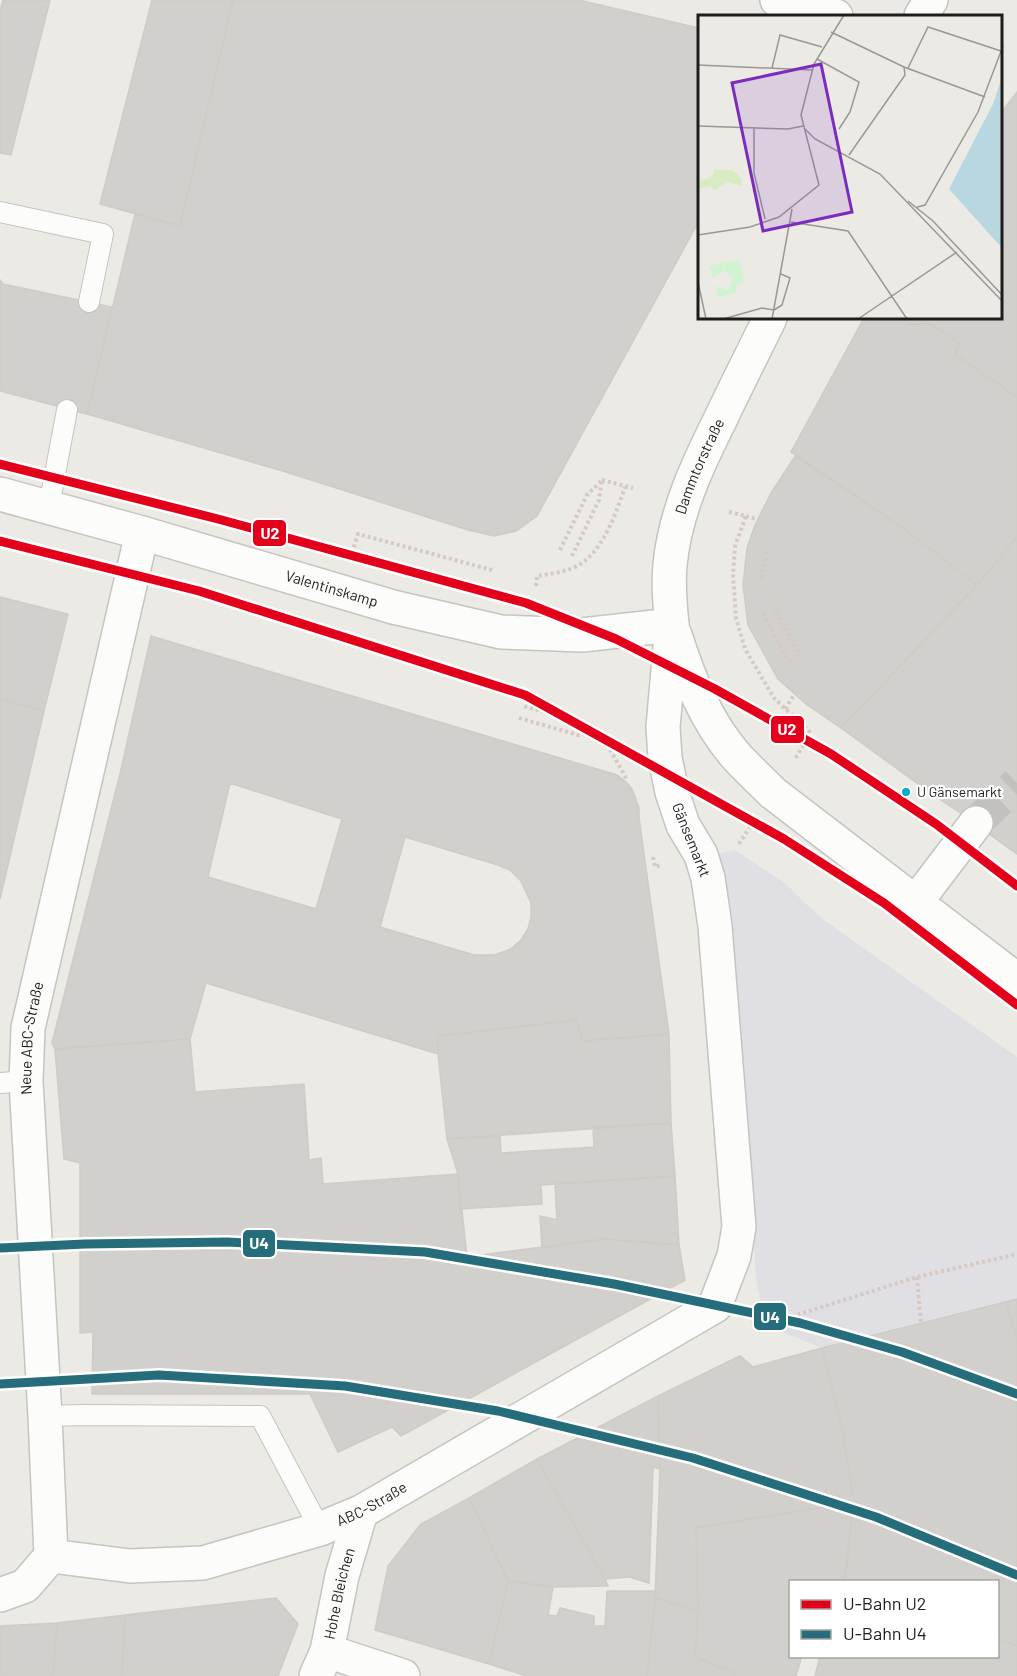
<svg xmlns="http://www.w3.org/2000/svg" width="1017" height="1676" viewBox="0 0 1017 1676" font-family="Barlow,sans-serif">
<rect width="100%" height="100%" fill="#eceae5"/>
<path fill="#e0e0e4" d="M735 850 785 883 806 904 824 920 1017 1057V1299L822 1348 765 1325 756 1278 735 962 718 854Z"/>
<path fill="#d2d0cc" stroke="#cfcbc6" stroke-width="1.5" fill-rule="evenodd" d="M3 0H50L11 155 0 153V12Z
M152 0H233L180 226 100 204Z
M233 0H579L699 28V221L537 516 516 531 494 536 468 530 286 472 87 414 135 214 180 226Z
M1017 92V397L955 354 959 343 929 323 911 324 901 318H1000V114Z
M0 280 3 284 112 307 87 414 0 391Z
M864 318H901L911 324 929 323 959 343 955 354 1017 397V537L977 585 900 526 791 452Z
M795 456 900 526 977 585 841 728 806 704 778 679 748 625 743 585 747 548 755 525 771 493Z
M1017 537V806L988 833 976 823 936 797 841 728 977 585Z
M0 597 68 614 44 711 0 699Z
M151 636 617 775 626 782 632 789 639 808V818L669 1034 583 1041 576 1020 438 1036V1054L206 983 190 1039 55 1049 52 1043 120 774ZM230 783 342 819 316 909 208 877ZM405 837 498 865 510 870 521 881 531 903V917L528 929 521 940 511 949 495 955H474L380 927Z
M0 699 44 711 0 899Z
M1017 806V854L988 833Z
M576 1020 583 1041 669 1034 671 1123 447 1139 438 1054V1036Z
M190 1039 195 1092 304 1084 309 1160 321 1158 323 1184 458 1174 467 1257 604 1239 679 1245 685 1280 401 1436 392 1427 338 1452 310 1394H92L93 1332 80 1333V1163L64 1159 55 1049Z
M671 1123 675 1176 541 1185 542 1204 460 1209 458 1174 447 1139 500 1136 501 1153 594 1147 593 1127Z
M675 1176 679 1245 604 1239 542 1248 540 1216 557 1220 555 1184Z
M1017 1299V1339L1006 1302Z
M1006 1302 1017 1339V1646L998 1638V1582L845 1581 854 1502 842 1428 822 1348Z
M822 1348 842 1428 854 1502 696 1528 698 1611 655 1598 660 1469 658 1396 740 1356 753 1367Z
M658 1396 660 1469 653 1467 649 1583 629 1577 605 1579 537 1459Z
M537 1459 605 1579 608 1586 553 1587 508 1581 469 1498Z
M469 1498 508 1581 489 1664 375 1630 388 1566 421 1524Z
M854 1502 844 1582H790V1656H802L796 1676H735V1673L695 1657 698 1611 696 1528Z
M508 1581 553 1587 548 1615 557 1616 560 1608 594 1616V1626H605L607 1591H656L647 1676H527L489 1664Z
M276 1598 298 1624 278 1676H122L125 1615Z
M655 1598 698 1611 695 1657 735 1673V1676H647Z
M125 1615 122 1676H53L57 1623Z
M57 1623 53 1676H0V1626Z
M998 1638 1017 1646V1676H815L820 1656H998Z"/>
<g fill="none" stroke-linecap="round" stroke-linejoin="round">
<path stroke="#c3c1bd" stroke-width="33" stroke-dasharray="33 16" stroke-linecap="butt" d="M976 823 1017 783"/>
<defs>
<path id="service" d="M0 212 103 234 89 302
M49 506 67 410
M0 1083 26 1081
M45 1416 82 1415 260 1416 320 1529"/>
<g id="minor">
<path d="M777 0 836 16"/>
<path d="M675 635C689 679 706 721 736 756 748 769 761 781 773 793L1017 980"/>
<path d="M916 902 976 823"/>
<path id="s1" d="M51 1556 130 1566 203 1563 320 1529 361 1512 715 1306 734 1256 739 1227 715 926 708 878 701 855 683 825 672 792 665 758 663 727 672 625"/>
<path id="s2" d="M51 1556 45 1416 26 1081 28 1028 142 533"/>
<path d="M0 1595 25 1586 51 1556"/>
<path d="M327 1651 403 1676"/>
<path id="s3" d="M316 1676 327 1651 342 1576 361 1512"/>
</g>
<g id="tertiary">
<path d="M921 16 931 0"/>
<path id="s4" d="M0 494 142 533 393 607 501 632 582 635 672 625C670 605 668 585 670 565 675 512 698 464 721 418 737 384 754 351 770 318"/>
</g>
</defs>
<use href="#service" stroke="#c4c4c1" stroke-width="22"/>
<use href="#minor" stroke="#c4c4c1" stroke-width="36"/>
<use href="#tertiary" stroke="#c4c4c1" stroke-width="36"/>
<path stroke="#d7c8c4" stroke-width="4" stroke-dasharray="3 3" stroke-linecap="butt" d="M602 480 633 488
M729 512 746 516 735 546 733 574 736 618 745 649 774 698 811 733 795 759
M746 516 756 519
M560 550 587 495 602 480 599 500 572 556
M352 553 358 534 492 570
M761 578 768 551
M536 586 537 576C551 574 571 571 582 563 605 546 616 513 625 487
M774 607 800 656
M763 613 789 662
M785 709 794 695
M519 718 578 735 594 732 581 722 523 706
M594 732 607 744 627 780
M739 844 751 825
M653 857 655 867 661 865
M917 1277 921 1323
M752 1320 765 1325 917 1277 1017 1254"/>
<use href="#service" stroke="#fcfcfb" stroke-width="20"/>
<use href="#minor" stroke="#fcfcfb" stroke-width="33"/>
<use href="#tertiary" stroke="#fcfcfb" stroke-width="33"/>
<defs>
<path id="metro-1" d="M0 464 218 519 526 603 616 639 715 689 831 754 936 824 1017 886
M0 541 199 591 525 695 784 839 884 903 1017 1005"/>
<path id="metro-2" d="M0 1248 85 1244 227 1242 425 1252 614 1284 800 1323 902 1352 1017 1394
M0 1384 159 1375 345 1386 498 1411 693 1458 876 1517 1017 1575"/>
</defs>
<use href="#metro-1" stroke="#fff" stroke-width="14"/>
<use href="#metro-2" stroke="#fff" stroke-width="14"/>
<use href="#metro-1" stroke="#e2001a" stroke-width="9"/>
<use href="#metro-2" stroke="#256d7b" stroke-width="9"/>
</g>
<circle fill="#00a9ce" stroke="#fff" stroke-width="2" cx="906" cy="792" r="5"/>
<g text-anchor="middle" stroke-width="4.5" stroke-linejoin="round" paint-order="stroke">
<g font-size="14" fill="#1d1d1d" stroke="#fff" text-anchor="start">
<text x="917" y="797">U Gänsemarkt</text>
</g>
<g font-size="15" fill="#1d1d1d" stroke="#fff">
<text dy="5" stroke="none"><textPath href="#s4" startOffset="855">Dammtorstraße</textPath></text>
<text dy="5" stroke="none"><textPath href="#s4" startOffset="345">Valentinskamp</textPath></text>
<text transform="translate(691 840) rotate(68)" y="5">Gänsemarkt</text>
<text dy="5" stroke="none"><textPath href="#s2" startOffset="519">Neue ABC-Straße</textPath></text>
<text dy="5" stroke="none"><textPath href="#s1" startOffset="332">ABC-Straße</textPath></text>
<text dy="5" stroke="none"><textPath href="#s3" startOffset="86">Hohe Bleichen</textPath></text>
</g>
</g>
<g transform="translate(698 15)">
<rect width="304" height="304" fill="#eceae5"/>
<path d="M16 155H35L44 164 43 171 30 167 16 176 13 171 1 174 0 167 15 161Z" fill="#d8ebc2"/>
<path d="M42 245 46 267 38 270 39 277 21 283 17 271 30 275 35 264 26 255 15 264 11 251Z" fill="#d2f3d2"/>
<path d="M304 62V233L251 174 295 89Z" fill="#b8d7e0"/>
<path fill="none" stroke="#999895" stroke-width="1.5" d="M133 17 206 52 287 82M119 44 161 67 152 97 141 114M0 50 114 55M74 53 82 20 124 32M210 53 230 12 303 36M0 111 90 114 105 111M56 112V158L67 204M106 113 117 124 182 159 305 287M151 140 207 60 206 52M210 186 235 206 305 281M219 192 227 190 280 97 305 31M93 207 150 216 209 304M0 220 52 212 81 202 121 170 103 100 116 49 146 0M0 267 8 304M76 295 84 290 92 263 83 259M25 304 64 293 76 295M74 304 94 194M160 304 259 237"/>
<path fill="#7b2cbf" fill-opacity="0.15" stroke="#7b2cbf" stroke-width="3" d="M123 49 154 197 65 216 34 68Z"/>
<rect width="304" height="304" fill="none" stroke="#1d1d1d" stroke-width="3"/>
</g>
<g stroke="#fff" stroke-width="2">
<rect x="252" y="519" width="35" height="28" rx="6" fill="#e2001a"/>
<rect x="770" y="715" width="35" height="29" rx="6" fill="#e2001a"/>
<rect x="242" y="1229" width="34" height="29" rx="6" fill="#256d7b"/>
<rect x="753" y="1302" width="34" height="29" rx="6" fill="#256d7b"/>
</g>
<g font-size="16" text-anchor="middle" font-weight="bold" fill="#fff">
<text x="270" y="539">U2</text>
<text x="787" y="735">U2</text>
<text x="259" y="1249">U4</text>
<text x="770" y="1323">U4</text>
</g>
<rect x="789" y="1580" width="210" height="78" fill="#ffffff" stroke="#a5a5a5" stroke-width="1.5"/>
<rect x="801" y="1600" width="30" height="9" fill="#e2001a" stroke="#a5a5a5" stroke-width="1.5"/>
<text x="843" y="1610" font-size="18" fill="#1d1d1d">U-Bahn U2</text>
<rect x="801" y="1630" width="30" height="9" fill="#256d7b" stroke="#a5a5a5" stroke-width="1.5"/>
<text x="843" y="1640" font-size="18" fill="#1d1d1d">U-Bahn U4</text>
</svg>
